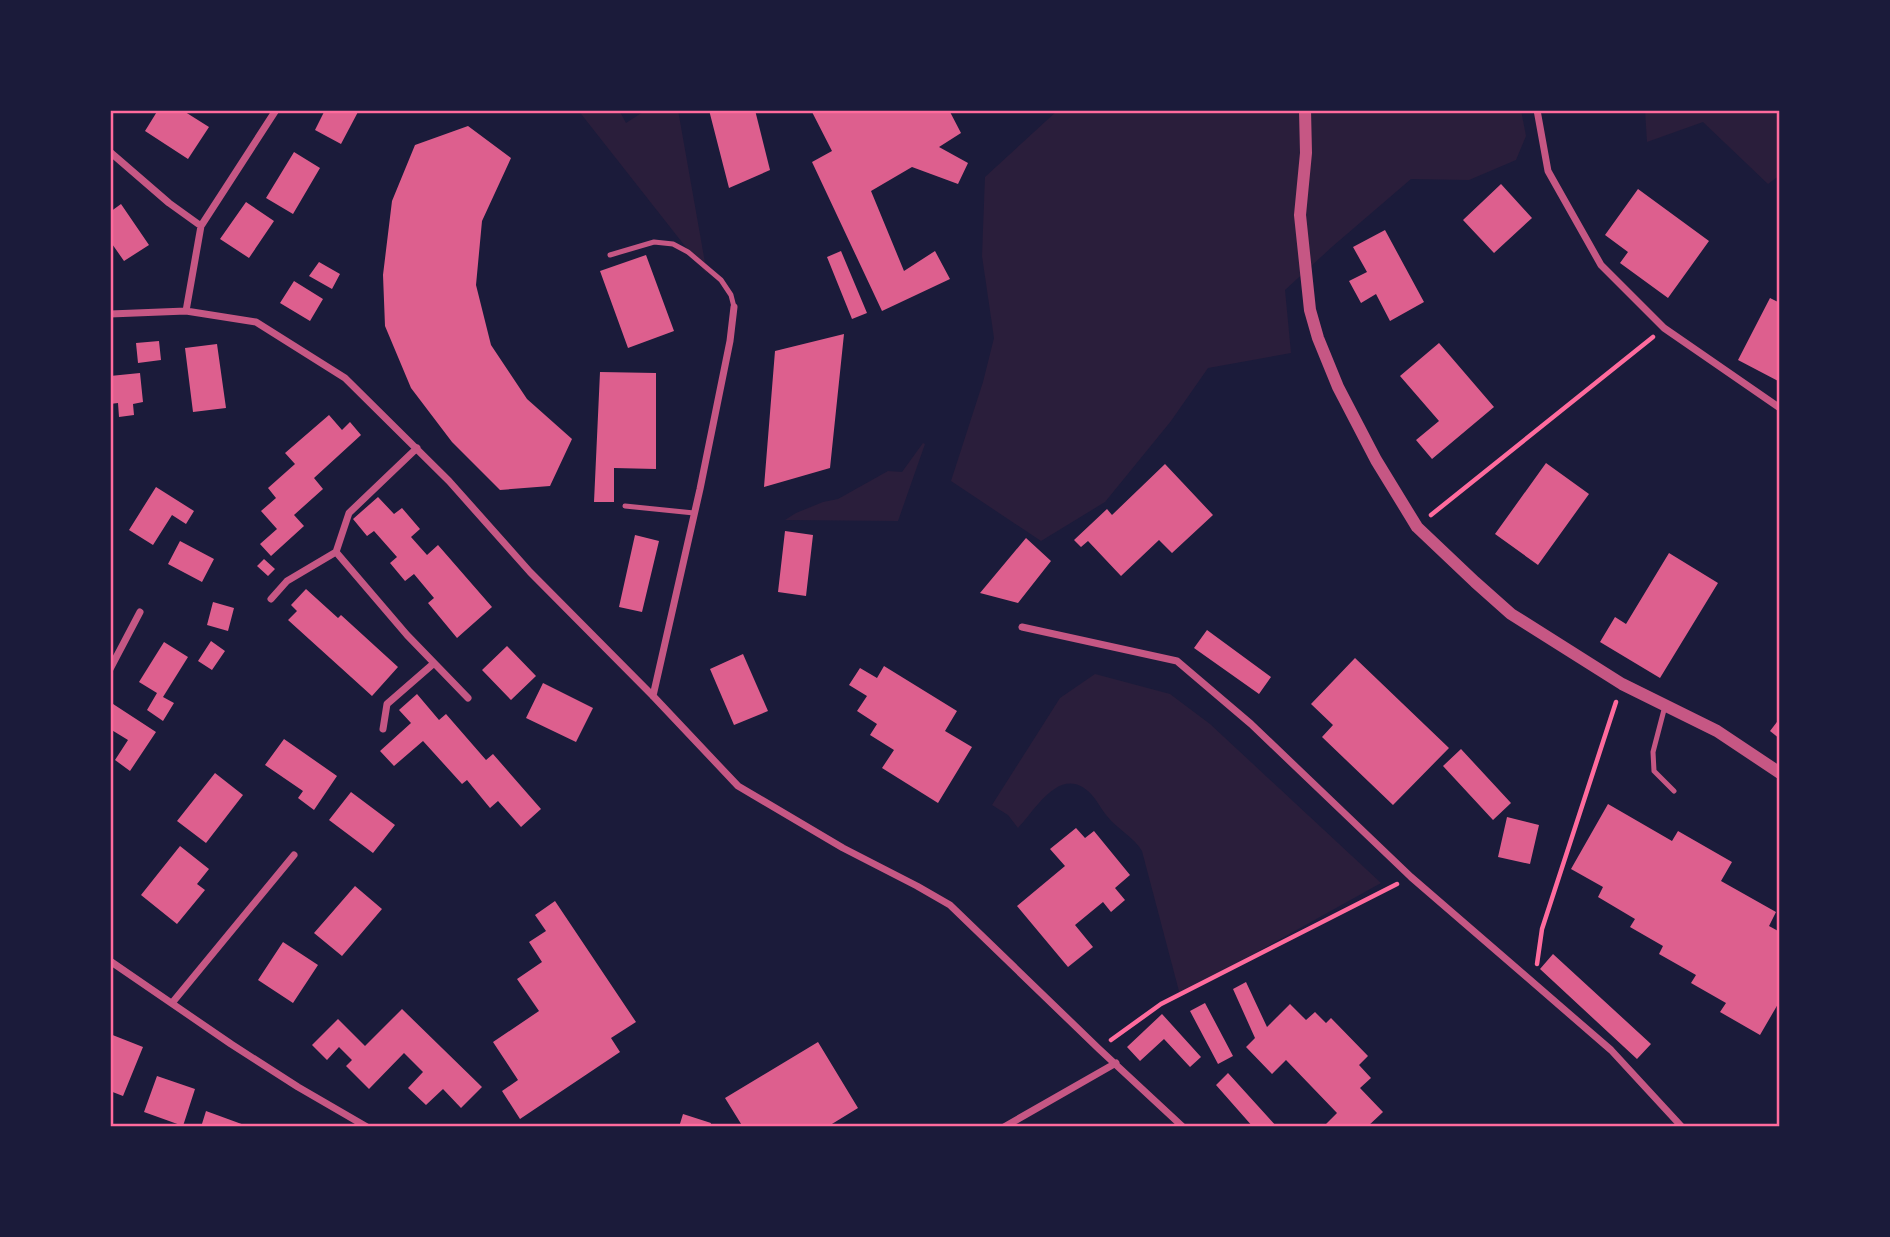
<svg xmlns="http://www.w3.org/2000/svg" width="1890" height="1237" viewBox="0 0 1890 1237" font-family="Quicksand,sans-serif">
<rect width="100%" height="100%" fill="#1b1b3a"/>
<path fill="#2a1e3b" d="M578 110H619L626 123 646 110H678L707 274Z
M1058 110H1521L1526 136 1516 160 1469 180 1411 179 1333 246 1285 290 1291 353 1208 368 1171 421 1105 502 1041 541 951 481 983 382 994 338 982 256 985 177Z
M1645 110H1780V175L1768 184 1703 122 1647 142Z
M923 443 925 444 898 521 785 520 796 513 823 502 838 499 888 471 902 472Z
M1095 674 1170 694 1210 724 1381 883 1180 995 1142 851C1134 837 1117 829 1107 816 1101 809 1097 800 1091 794 1061 763 1036 809 1018 828L1008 815 992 805 1060 698Z"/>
<path fill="#dd5f8e" d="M158 110H182L209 127 188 159 145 131Z
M325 110H359L341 144 315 130Z
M709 110H755L770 170 729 188Z
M811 110H949L961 133 939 147 968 163 958 184 912 167 871 191 904 271 935 251 950 279 882 311 812 162 832 151Z
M468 126 511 158 482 221 476 285 491 345 527 399 572 439 550 486 500 490 452 442 411 388 385 326 383 275 392 201 415 145Z
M294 152 320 168 293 214 266 198Z
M1501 184 1532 218 1494 253 1463 220Z
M1638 189 1709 241 1668 298 1620 263 1628 252 1605 235Z
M246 202 274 221 249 258 220 239Z
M121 204 149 245 124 261 110 241V212Z
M1385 230 1424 302 1390 321 1376 294 1361 303 1349 281 1367 272 1353 247Z
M841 251 867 313 852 319 827 257Z
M646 255 674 331 628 348 600 271Z
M319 262 340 274 332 289 309 276Z
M294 281 323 299 310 321 280 303Z
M1770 298 1780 303V382L1738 360Z
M844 334 830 468 764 487 775 351Z
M159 341 161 360 138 363 136 343Z
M1439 343 1494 407 1432 459 1416 440 1439 421 1400 376Z
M217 344 226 408 193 412 185 348Z
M600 372 656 373V469L614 468V502H594Z
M140 373 143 402 133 404 134 415 119 417 118 403 110 404V376Z
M329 415 342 430 350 422 361 435 314 478 323 489 294 515 304 526 271 556 260 544 277 529 261 511 276 498 268 488 295 464 285 453Z
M1546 463 1589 494 1538 565 1495 534Z
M1165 464 1213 515 1172 553 1159 540 1121 576 1088 541 1081 547 1074 540 1107 509 1112 515Z
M156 487 194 511 186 524 172 515 153 545 129 530Z
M378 497 394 514 402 508 420 529 411 537 427 555 438 545 492 607 457 638 428 603 434 598 414 574 405 581 390 563 397 557 374 531 367 536 353 519Z
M785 531 813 535 806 596 778 592Z
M635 535 659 541 642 612 619 607Z
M1026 538 1051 561 1018 603 980 593Z
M180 541 214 559 202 582 168 564Z
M1669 553 1718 583 1660 678 1600 642 1615 617 1626 624Z
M264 559 275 569 268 576 257 566Z
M306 589 338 618 341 615 398 667 372 696 288 620 297 611 291 605Z
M213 602 234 608 228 631 207 625Z
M1207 630 1271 677 1259 694 1194 648Z
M211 641 225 651 212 670 198 661Z
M164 642 188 657 163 697 174 703 163 721 147 710 157 693 139 682Z
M507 646 536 676 511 700 482 670Z
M743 654 768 711 734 725 710 669Z
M1355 658 1449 748 1393 805 1322 737 1333 725 1311 704Z
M884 666 957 711 945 731 972 747 938 803 882 768 894 750 870 735 877 724 857 711 867 696 849 685 860 668 877 678Z
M543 683 593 708 576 742 526 718Z
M417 694 439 720 446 714 486 760 493 754 541 809 521 827 498 801 490 808 467 780 462 784 423 741 394 766 380 751 411 723 399 710Z
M110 702 156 732 130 771 115 760 128 740 110 729Z
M1780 718V739L1770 731Z
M284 739 337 776 314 810 298 798 303 791 265 765Z
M1461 749 1511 803 1493 820 1443 766Z
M215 773 243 795 206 843 177 821Z
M351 792 395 825 373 853 329 820Z
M1608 804 1672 841 1678 831 1732 862 1721 881 1776 912 1769 926 1780 932V1005L1778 1004 1760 1035 1720 1012 1726 1003 1691 983 1696 975 1659 954 1663 946 1630 927 1635 919 1598 897 1603 887 1571 869Z
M1507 817 1539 825 1530 864 1498 857Z
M1076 828 1085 838 1094 831 1130 875 1115 888 1125 900 1111 912 1103 902 1075 925 1093 947 1068 967 1017 906 1065 866 1050 849Z
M180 846 209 869 197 884 205 890 177 924 141 895Z
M355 886 382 909 342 956 314 933Z
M555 901 636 1022 611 1038 620 1052 520 1119 502 1091 518 1080 493 1042 539 1011 517 979 542 962 529 942 546 931 535 915Z
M283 942 318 965 293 1003 258 980Z
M1553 954 1651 1044 1637 1059 1540 969Z
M1246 982 1267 1027 1290 1004 1306 1020 1315 1012 1326 1023 1331 1018 1368 1056 1359 1065 1371 1078 1360 1088 1383 1112 1367 1127H1323L1337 1113 1286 1060 1272 1074 1246 1047 1255 1038 1233 989Z
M1205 1003 1233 1056 1218 1064 1190 1011Z
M402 1009 482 1087 461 1108 443 1089 426 1105 408 1088 423 1072 404 1053 369 1089 346 1066 352 1060 339 1047 327 1060 312 1045 338 1019 365 1046Z
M1162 1014 1201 1057 1190 1067 1164 1039 1140 1061 1127 1047Z
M110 1034 143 1047 123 1096 110 1091Z
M818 1042 858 1108 827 1127H794L792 1125 789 1127H743L725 1098Z
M1228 1073 1277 1127H1253L1216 1085Z
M157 1076 195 1089 183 1126 144 1112Z
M206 1111 247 1126V1127H201Z
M683 1114 711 1123 710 1127H679Z"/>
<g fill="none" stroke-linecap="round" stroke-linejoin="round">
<path stroke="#ff6b9d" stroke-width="4.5" d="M1431 515 1653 337
M1537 964 1542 929 1616 702
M1111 1040 1161 1004 1397 884"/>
<path stroke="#c65784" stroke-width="5" d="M610 255 654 242 673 244 688 252 721 280 731 295 734 307
M625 506 694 513
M1665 706 1653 752 1654 771 1674 791"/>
<path stroke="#c65784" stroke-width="7" d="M1537 110 1548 171 1601 265 1664 328 1780 408
M110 152 169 203 201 226
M186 311 201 226 276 110
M110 314 186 311 256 322 345 378 449 481 530 572 653 696 738 786 843 848 917 886 950 905 1099 1049 1183 1127
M336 552 407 635 468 698
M271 599 287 581 336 552 349 513 417 448
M1022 627 1177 661 1251 724 1411 877 1611 1050 1682 1127
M110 669 140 612
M653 696 700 489 730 341 734 307
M383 729 387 704 433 664
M110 961 231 1044 298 1087 367 1127
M172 1003 294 855
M1004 1127 1116 1063"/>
<path stroke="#c65784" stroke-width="12" d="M1305 110 1306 153 1300 215 1310 310 1318 338 1338 387 1376 460 1417 527 1475 582 1511 614 1622 684 1717 731 1780 773"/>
</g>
<rect width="1890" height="1237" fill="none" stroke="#1b1b3a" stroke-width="224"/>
<rect x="112" y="112" width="1666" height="1013" fill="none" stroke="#ff6b9d" stroke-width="2.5"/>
</svg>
